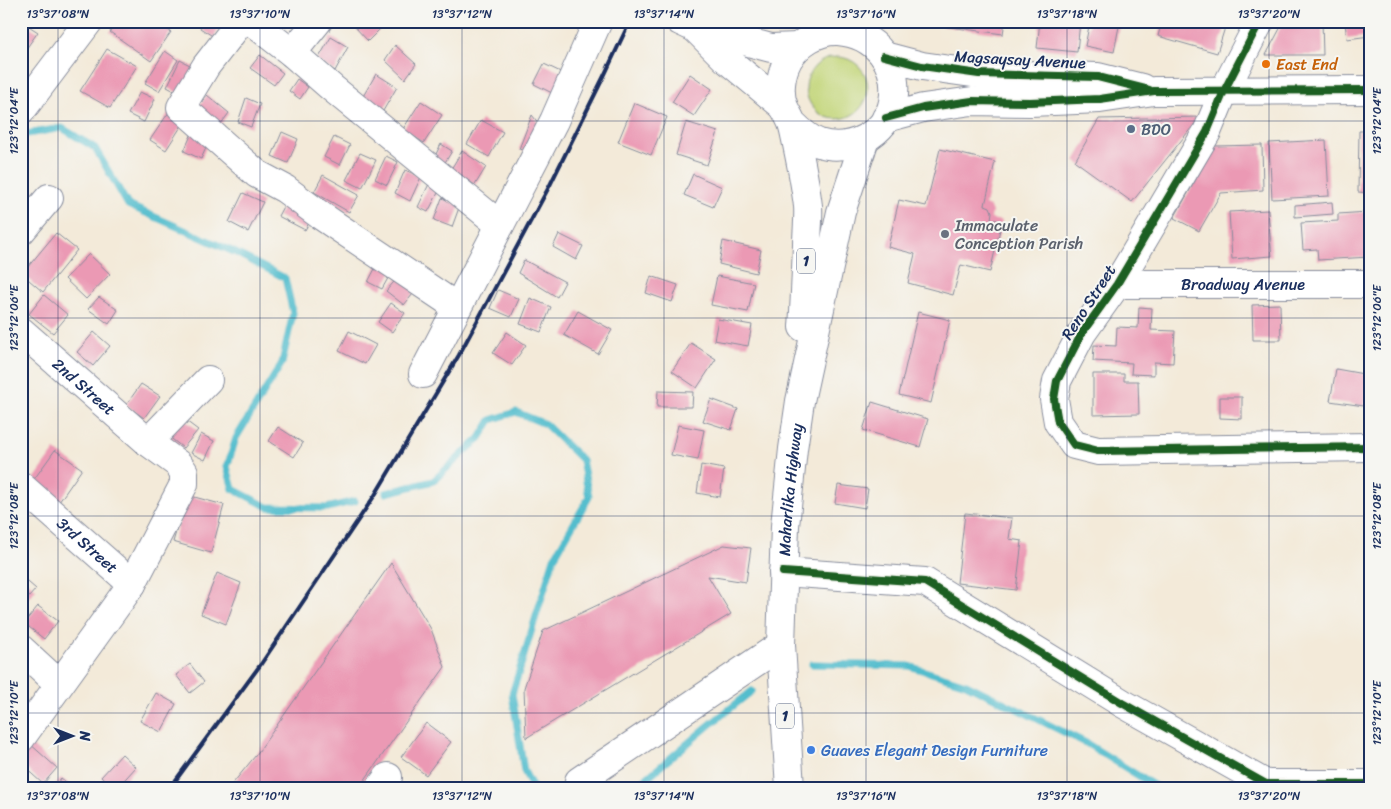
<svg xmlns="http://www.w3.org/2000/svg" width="1391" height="809" viewBox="0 0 1391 809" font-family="Sriracha,sans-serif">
<rect width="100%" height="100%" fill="#f6f6f2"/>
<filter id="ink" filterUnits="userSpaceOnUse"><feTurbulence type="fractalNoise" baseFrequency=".02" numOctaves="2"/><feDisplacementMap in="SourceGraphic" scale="10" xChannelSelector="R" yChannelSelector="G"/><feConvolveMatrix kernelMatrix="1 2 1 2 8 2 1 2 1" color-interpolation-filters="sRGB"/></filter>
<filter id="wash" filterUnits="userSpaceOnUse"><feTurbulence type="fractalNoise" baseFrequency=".0096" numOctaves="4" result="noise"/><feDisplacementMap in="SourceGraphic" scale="20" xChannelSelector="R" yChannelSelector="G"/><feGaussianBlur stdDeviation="1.12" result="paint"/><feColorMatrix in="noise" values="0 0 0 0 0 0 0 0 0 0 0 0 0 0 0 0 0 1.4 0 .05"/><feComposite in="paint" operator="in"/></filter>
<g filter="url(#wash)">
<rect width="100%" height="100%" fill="#f3ead9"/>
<path fill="#c2d578" stroke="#6e826b" d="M806 88a31 31 0 1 1 62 0a31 31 0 1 1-62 0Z"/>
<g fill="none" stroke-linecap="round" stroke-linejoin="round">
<path stroke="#52bdcd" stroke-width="7" d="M21 135 62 128 95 148 128 205 234 252 285 278 293 313 282 363 236 438 227 467 233 489 268 507 327 508 355 501
M386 493 433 481 480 438 491 420 516 412 545 424 582 460 589 497 554 558 512 694 524 771 533 788
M812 664 909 666 966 684 1086 743 1158 788
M635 788 707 727 752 691"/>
</g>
<g id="blocks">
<path fill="#eb99b4" d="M21 21 38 32 21 56Z
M117 21H154L171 32 151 61 110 32Z
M204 21H224L214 37 200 28Z
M359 21H385L386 23 368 41 354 26Z
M935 21H1005L1003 34 934 25Z
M1040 21H1080L1077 52 1037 48Z
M1090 21H1120L1114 52 1085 46Z
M1162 21H1227L1217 53 1158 36Z
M1284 21H1322L1323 55H1266Z
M1360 21H1370V36L1347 39 1345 23Z
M331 37 348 47 335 71 317 61Z
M395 45 416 64 405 79 385 60Z
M107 49 137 66 110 108 80 91Z
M165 51 178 60 159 91 145 83Z
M260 55 283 73 274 85 250 68Z
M180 60 196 68 182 95 167 87Z
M544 64 569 76 558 96 534 84Z
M376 74 397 87 383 111 362 98Z
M690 74 712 89 694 116 672 102Z
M297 79 308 87 300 99 289 91Z
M140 92 155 99 144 122 128 114Z
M207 95 229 113 220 125 198 107Z
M246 98 260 104 251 127 238 122Z
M421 101 442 115 424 143 403 129Z
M634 103 667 117 651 155 618 142Z
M169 112 184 122 166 150 150 140Z
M532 115 543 129 533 154 519 149Z
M1200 117 1132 202 1075 161 1099 119Z
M481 120 503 132 489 157 467 144Z
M686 122 718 132 707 165 676 155Z
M193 131 210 139 201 159 184 151Z
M1359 131H1370V193L1358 192Z
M282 132 298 139 288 163 272 156Z
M334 137 350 145 340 165 324 157Z
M1326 140 1329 196 1272 199 1269 143Z
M441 144 452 151 444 164 434 158Z
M1262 145 1263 190 1221 193 1199 231 1174 218 1215 146Z
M940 149 995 162 985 205 990 207 992 212 991 219 1002 221 990 272 961 265 953 295 908 283 915 254 888 247 899 200 926 206Z
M462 151 486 167 475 185 451 169Z
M360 153 376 160 362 188 346 180Z
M386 156 398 162 387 185 375 179Z
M405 170 421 177 410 201 395 193Z
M693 174 722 187 713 207 684 195Z
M323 175 359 195 349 212 314 192Z
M429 184 440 189 428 212 418 207Z
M243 193 263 202 248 232 229 222Z
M442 198 460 205 452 227 434 220Z
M287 199 314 214 305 230 278 216Z
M1332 202 1333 214 1295 217V205Z
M1268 210 1272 256 1232 259 1229 212Z
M1368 212 1370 257 1318 260 1317 249 1303 250 1301 223 1338 221V214Z
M56 233 77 250 43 292 22 274Z
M559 234 583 246 576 260 553 247Z
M723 241 761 250 756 273 719 264Z
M89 254 110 274 86 299 65 279Z
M524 260 565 282 557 297 518 273Z
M378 263 392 271 382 289 368 282Z
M400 275 417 289 404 305 386 291Z
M651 276 678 285 672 302 646 293Z
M717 276 754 283 748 312 711 305Z
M498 290 519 299 511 317 490 308Z
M44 295 68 315 53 333 29 314Z
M99 297 118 310 109 324 88 309Z
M530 298 551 307 541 332 520 324Z
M391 303 405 313 392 332 378 322Z
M1280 304 1281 340H1253L1252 305Z
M1139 307 1152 308 1151 330 1175 331 1173 363 1154 362V375L1131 374 1132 363 1093 361 1094 345 1116 346 1117 327 1138 328Z
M578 311 612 330 598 354 564 335Z
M918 312 950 320 931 403 899 395Z
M718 319 752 325 748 346 714 340Z
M349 331 376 345 365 364 339 351Z
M94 332 110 346 93 366 77 352Z
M507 332 526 345 512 365 493 353Z
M691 343 716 359 697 388 672 371Z
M1336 369 1369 375 1364 406 1330 401Z
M1093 374H1124V381H1138L1139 414 1093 415Z
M141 384 160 396 144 418 126 405Z
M658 391 693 392 692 407H657Z
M1220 397H1242V419L1220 418Z
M711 399 738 409 731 430 703 421Z
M872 402 928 419 920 447 863 430Z
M182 418 198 430 183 448 167 435Z
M678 425 704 430 698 460 671 455Z
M278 427 303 443 294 457 269 441Z
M201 434 214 441 205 460 191 453Z
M55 450 82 469 59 502 32 482Z
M701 465 724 469 720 497 697 493Z
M838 485 868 489 865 508 835 503Z
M187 495 224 505 211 553 173 542Z
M965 513 1012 518 1009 539 1022 541 1016 590 957 583Z
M724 545 751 548 746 582 708 576 731 614 526 738 524 688 543 631Z
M391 563 431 629 445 667 359 788H229L256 755Z
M217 573 241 583 226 624 201 614Z
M21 576 36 589 21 606Z
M38 606 58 621 44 639 24 623Z
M190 664 204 682 190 693 176 675Z
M156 693 176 704 161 732 140 721Z
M426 723 451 742 426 775 401 757Z
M29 743 57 768 43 784 21 764V752Z
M122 754 136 767 117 788H113L101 777Z
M61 778 74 788H53Z"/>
</g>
</g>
<g filter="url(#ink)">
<use href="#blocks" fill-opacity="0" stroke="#878c9c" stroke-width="1"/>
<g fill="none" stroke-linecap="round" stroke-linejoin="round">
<defs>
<g id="minor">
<path d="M241 21 206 66 181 107 257 174 285 189 320 215 457 307"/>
<path d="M251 21 292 53 332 88 500 225"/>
<path d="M1260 21 1224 91 1207 132 1117 284 1082 333 1057 381 1054 399 1058 422 1074 445 1098 451 1370 447"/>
<path d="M292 53 318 21"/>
<path d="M21 111 89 21"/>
<path d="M21 231 49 198"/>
<path id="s1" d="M1117 284H1370"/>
<path id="s2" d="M21 331 148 442 178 464 184 472V484L132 584 21 738"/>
<path d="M423 374 554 121 598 21"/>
<path d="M148 442 208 380"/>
<path id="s3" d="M21 486 132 584"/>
<path d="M783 572 925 582 1122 703 1266 784H1370"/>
<path d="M21 649 59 684"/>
<path d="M579 781 781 645"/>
<path d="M380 788 388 777"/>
</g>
<g id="major">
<path d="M680 21 695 28 771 48 798 47"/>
<path d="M696 29 726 59 783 106"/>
<path d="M884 56 922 66 979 74 1098 77 1142 88"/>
<path d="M886 118 923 108 972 101 1030 102 1100 99 1154 91 1370 90"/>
<path d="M792 123C800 131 808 139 819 143 849 153 887 134 893 102 900 65 876 34 838 31 818 30 798 43 788 60 781 73 778 93 784 107 786 112 789 116 791 121 793 125 794 130 795 135 800 158 805 182 808 206 809 218 807 231 807 244 806 271 805 299 803 327"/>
<path id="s4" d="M790 788 781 645 785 526 793 449 800 401 841 212 865 139"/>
</g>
</defs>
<use href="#minor" stroke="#878c9c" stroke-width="30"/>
<use href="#major" stroke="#878c9c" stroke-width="30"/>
<use href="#minor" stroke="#fff" stroke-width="28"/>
<use href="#major" stroke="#fff" stroke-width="28"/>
<path stroke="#1b2f5e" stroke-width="4" d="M170 788 261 664 375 495 459 355 550 185 605 74 630 21"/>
<defs>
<path id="cycleway" d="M1260 21 1224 91 1207 132 1117 284 1082 333 1057 381 1054 399 1058 422 1074 445 1098 451 1370 447
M884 56 922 66 979 74 1098 77 1149 90
M886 118 923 108 972 101 1030 102 1100 99 1154 91 1370 90
M783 572 925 582 1122 703 1266 784H1370"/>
</defs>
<use href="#cycleway" stroke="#f6f6f2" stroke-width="11"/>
<use href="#cycleway" stroke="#1b5e20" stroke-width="8"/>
</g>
</g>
<path fill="none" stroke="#1b2f5e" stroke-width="1" stroke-opacity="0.45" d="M58 21V788M260 21V788M462 21V788M664 21V788M866 21V788M1067 21V788M1269 21V788M21 121H1370M21 318H1370M21 516H1370M21 713H1370"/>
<circle fill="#e8710a" stroke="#f6f6f2" stroke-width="2" cx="1266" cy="64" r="5"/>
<circle fill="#5c6f8a" stroke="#f6f6f2" stroke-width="2" cx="1131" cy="129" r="5"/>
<circle fill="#6b7280" stroke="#f6f6f2" stroke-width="2" cx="945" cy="234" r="5"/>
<circle fill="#3f7fe0" stroke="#f6f6f2" stroke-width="2" cx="811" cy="750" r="5"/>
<g text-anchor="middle" stroke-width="4" stroke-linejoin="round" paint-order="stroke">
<g fill="#f6f6f2" stroke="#5d6b8a" stroke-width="1">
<rect x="797" y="248.5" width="18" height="25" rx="4"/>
<rect x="776" y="703.5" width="18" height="25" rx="4"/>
</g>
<g font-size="15" font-weight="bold" fill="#1b2f5e">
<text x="806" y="266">1</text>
<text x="785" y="721">1</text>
</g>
<g font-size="16" fill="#1b2f5e" stroke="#f6f6f2">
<text transform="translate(1020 59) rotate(3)" y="6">Magsaysay Avenue</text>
<text dy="6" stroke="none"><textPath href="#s1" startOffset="126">Broadway Avenue</textPath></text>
<text transform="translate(1088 302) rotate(-57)" y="6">Reno Street</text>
<text dy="6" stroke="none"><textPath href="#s2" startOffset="84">2nd Street</textPath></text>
<text dy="6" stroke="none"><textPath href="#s4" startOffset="299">Maharlika Highway</textPath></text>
<text dy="6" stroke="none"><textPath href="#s3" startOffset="89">3rd Street</textPath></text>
</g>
<g font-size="16" fill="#c56008" stroke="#f6f6f2" text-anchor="start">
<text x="1276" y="70">East End</text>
</g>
<g font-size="16" fill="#4e5e75" stroke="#f6f6f2" text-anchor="start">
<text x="1141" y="135">BDO</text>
</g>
<g font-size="16" fill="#5b616d" stroke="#f6f6f2" text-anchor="start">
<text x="955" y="231">Immaculate<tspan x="955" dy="18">Conception Parish</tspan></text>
</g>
<g font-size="16" fill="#366cbe" stroke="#f6f6f2" text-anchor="start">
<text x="821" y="756">Guaves Elegant Design Furniture</text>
</g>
</g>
<rect width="1391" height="809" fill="none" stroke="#f6f6f2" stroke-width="55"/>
<g transform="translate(72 736) rotate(90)" stroke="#f6f6f2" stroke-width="4" paint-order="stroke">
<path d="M0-4L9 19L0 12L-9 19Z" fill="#1b2f5e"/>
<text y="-8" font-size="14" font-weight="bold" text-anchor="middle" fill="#1b2f5e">N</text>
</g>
<rect x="28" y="28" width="1336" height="754" fill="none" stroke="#1b2f5e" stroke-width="2"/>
<g font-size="12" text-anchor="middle" fill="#1b2f5e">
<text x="58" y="18">13°37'08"N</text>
<text x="260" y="18">13°37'10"N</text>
<text x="462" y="18">13°37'12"N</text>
<text x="664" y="18">13°37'14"N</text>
<text x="866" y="18">13°37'16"N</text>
<text x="1067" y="18">13°37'18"N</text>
<text x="1269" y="18">13°37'20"N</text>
<text transform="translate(1377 121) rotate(-90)" y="4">123°12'04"E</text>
<text transform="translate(14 121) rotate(-90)" y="4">123°12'04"E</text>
<text transform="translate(1377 318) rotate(-90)" y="4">123°12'06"E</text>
<text transform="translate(14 318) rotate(-90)" y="4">123°12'06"E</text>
<text transform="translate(1377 516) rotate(-90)" y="4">123°12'08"E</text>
<text transform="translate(14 516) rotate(-90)" y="4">123°12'08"E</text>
<text transform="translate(1377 713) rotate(-90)" y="4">123°12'10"E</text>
<text transform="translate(14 713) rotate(-90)" y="4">123°12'10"E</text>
<text x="58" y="800">13°37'08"N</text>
<text x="260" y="800">13°37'10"N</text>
<text x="462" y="800">13°37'12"N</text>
<text x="664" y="800">13°37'14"N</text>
<text x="866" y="800">13°37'16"N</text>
<text x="1067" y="800">13°37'18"N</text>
<text x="1269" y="800">13°37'20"N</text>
</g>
</svg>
